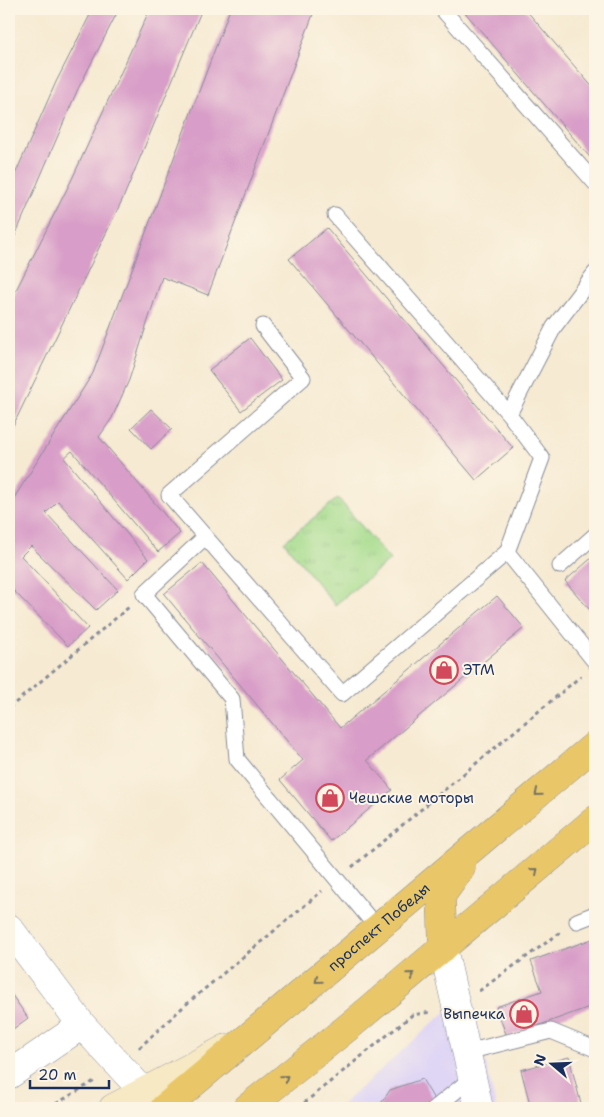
<svg xmlns="http://www.w3.org/2000/svg" width="604" height="1117" viewBox="0 0 604 1117" font-family="'Shantell Sans',sans-serif">
<defs>
<pattern id="park-tufts" width="24" height="20" patternUnits="userSpaceOnUse" patternTransform="scale(1.25)"><rect width="24" height="20" fill="#a5dc8d"/><path d="M3 7l-1-3M5 7V3M7 7l1-3M15 17l-1-3M17 17v-4M19 17l1-3" fill="none" stroke="#8dbd7c"/></pattern>
</defs>
<rect width="100%" height="100%" fill="#fcf5e5"/>
<filter id="ink" filterUnits="userSpaceOnUse"><feTurbulence type="fractalNoise" baseFrequency=".02" numOctaves="2"/><feDisplacementMap in="SourceGraphic" scale="10" xChannelSelector="R" yChannelSelector="G"/><feConvolveMatrix kernelMatrix="1 2 1 2 8 2 1 2 1" color-interpolation-filters="sRGB"/></filter>
<filter id="wash" filterUnits="userSpaceOnUse"><feTurbulence type="fractalNoise" baseFrequency=".0096" numOctaves="4" result="noise"/><feDisplacementMap in="SourceGraphic" scale="20" xChannelSelector="R" yChannelSelector="G"/><feGaussianBlur stdDeviation="1.12" result="paint"/><feColorMatrix in="noise" values="0 0 0 0 0 0 0 0 0 0 0 0 0 0 0 0 0 1.4 0 .05"/><feComposite in="paint" operator="in"/></filter>
<g filter="url(#wash)">
<rect width="100%" height="100%" fill="#f6ead2"/>
<path fill="#dfd5f5" d="M470 990 496 1108H338Z"/>
<path fill="url(#park-tufts)" stroke="#608676" d="M338 498 390 560 335 605 284 542Z"/>
<g id="blocks">
<path fill="#d89dc8" d="M93 9H119L77 91 9 250V188L56 82Z
M150 9H202L124 196 9 434V304L72 179Z
M230 9H315L208 295 162 277 129 380 112 418 99 437 180 533 158 552 72 451 64 458 148 559 128 579 58 501 46 513 118 590 96 610 31 546 21 556 88 628 68 646 9 586V506L93 373Z
M462 9H525L595 90V163Z
M327 228 513 448 476 480 289 259Z
M250 338 282 380 241 411 209 370Z
M151 409 172 429 151 449 131 428Z
M595 555V616L565 581Z
M202 563 340 728 497 596 524 628 367 760 392 790 331 841 280 780 303 760 164 594Z
M595 938V1005L507 1037 496 1007 542 991 531 961Z
M9 991 28 1018 9 1032Z
M569 1057 582 1108H531L521 1070Z
M422 1079 435 1101 425 1108H378L390 1090Z"/>
</g>
</g>
<g filter="url(#ink)">
<use href="#blocks" fill-opacity="0" stroke="#888c98" stroke-width="1"/>
<g fill="none" stroke-linecap="round" stroke-linejoin="round">
<defs>
<path id="service" d="M442 9 595 183
M335 215 509 414
M263 326 303 378 169 495 342 694 507 552 595 662
M205 537 144 594 232 699 237 759 378 929
M507 552 542 458 509 414 554 327 595 273
M560 566 595 535
M577 921 595 914
M467 1052 551 1031 595 1049
M435 1108 472 1078"/>
<path id="minor" d="M9 928 82 1025 143 1091
M443 948 479 1108
M9 1075 82 1025"/>
<path id="secondary" d="M113 1108 227 1048"/>
<g id="primary">
<path d="M443 948 441 896 461 868"/>
<path id="s1" d="M164 1108 595 745"/>
<path d="M247 1108 352 1024 595 820"/>
</g>
</defs>
<use href="#service" stroke="#888c98" stroke-width="17"/>
<use href="#minor" stroke="#888c98" stroke-width="29"/>
<use href="#secondary" stroke="#888c98" stroke-width="29"/>
<use href="#primary" stroke="#888c98" stroke-width="29"/>
<path stroke="#888c98" stroke-width="3" stroke-dasharray="4 4" stroke-linecap="butt" d="M9 708 129 607
M352 867 581 676
M479 991 561 932
M139 1048 183 1007 322 891
M49 1108 96 1080
M298 1108 412 1015 431 1012"/>
<use href="#service" stroke="#fff" stroke-width="15"/>
<use href="#minor" stroke="#fff" stroke-width="28"/>
<use href="#secondary" stroke="#f6e9c3" stroke-width="28"/>
<use href="#primary" stroke="#e9c769" stroke-width="28"/>
</g>
<defs><path id="oneway-chevron" d="M-2-3.5L2.5 0L-2 3.5" fill="none" stroke-width="1.6" stroke-linecap="round" stroke-linejoin="round" transform="scale(1.25)"/></defs>
<g stroke="#787363">
<use href="#oneway-chevron" transform="translate(538 793) rotate(140)"/>
<use href="#oneway-chevron" transform="translate(535 871) rotate(-40)"/>
<use href="#oneway-chevron" transform="translate(411 975) rotate(-40)"/>
<use href="#oneway-chevron" transform="translate(318 980) rotate(140)"/>
<use href="#oneway-chevron" transform="translate(285 1078) rotate(-39)"/>
</g>
</g>
<defs>
<symbol id="shop-ring" viewBox="-11 -11 22 22"><circle r="9.5" fill="#fcf5e5" stroke="#d1495b" stroke-width="1.5"/><path d="M-5-2.5h2.3a2.7 3.5 0 0 1 5.4 0H5L5.5 6h-11ZM-1.5-2.5h3a1.5 2.3 0 0 0-3 0Z" fill="#d1495b"/></symbol>
</defs>
<g fill-rule="evenodd">
<use href="#shop-ring" x="428" y="654" width="32" height="32"/>
<use href="#shop-ring" x="314" y="782" width="32" height="32"/>
<use href="#shop-ring" x="508" y="998" width="32" height="32"/>
</g>
<g text-anchor="middle" stroke-width="4" stroke-linejoin="round" paint-order="stroke">
<g font-size="15" fill="#1b2f5e" stroke="#fcf5e5" text-anchor="start">
<text x="463" y="675">ЭТМ</text>
<text x="349" y="803">Чешские моторы</text>
<text x="505" y="1019" text-anchor="end">Выпечка</text>
</g>
<g font-size="15" fill="#1b2f5e" stroke="#fcf5e5">
<text dy="5" stroke="none"><textPath href="#s1" startOffset="281">проспект Победы</textPath></text>
</g>
</g>
<rect width="604" height="1117" fill="none" stroke="#fcf5e5" stroke-width="30"/>
<g transform="translate(552 1064) rotate(289)" stroke="#fcf5e5" stroke-width="4" paint-order="stroke">
<path d="M0-4L9 19L0 12L-9 19Z" fill="#1b2f5e"/>
<text y="-8" font-size="14" font-weight="bold" text-anchor="middle" fill="#1b2f5e">N</text>
</g>
<path d="M30 1080v8h79v-8" fill="none" stroke="#1b2f5e" stroke-width="2.5"/>
<text x="38" y="1080" font-size="15" fill="#1b2f5e" stroke="#fcf5e5" stroke-width="4" paint-order="stroke">20 m</text>
</svg>
